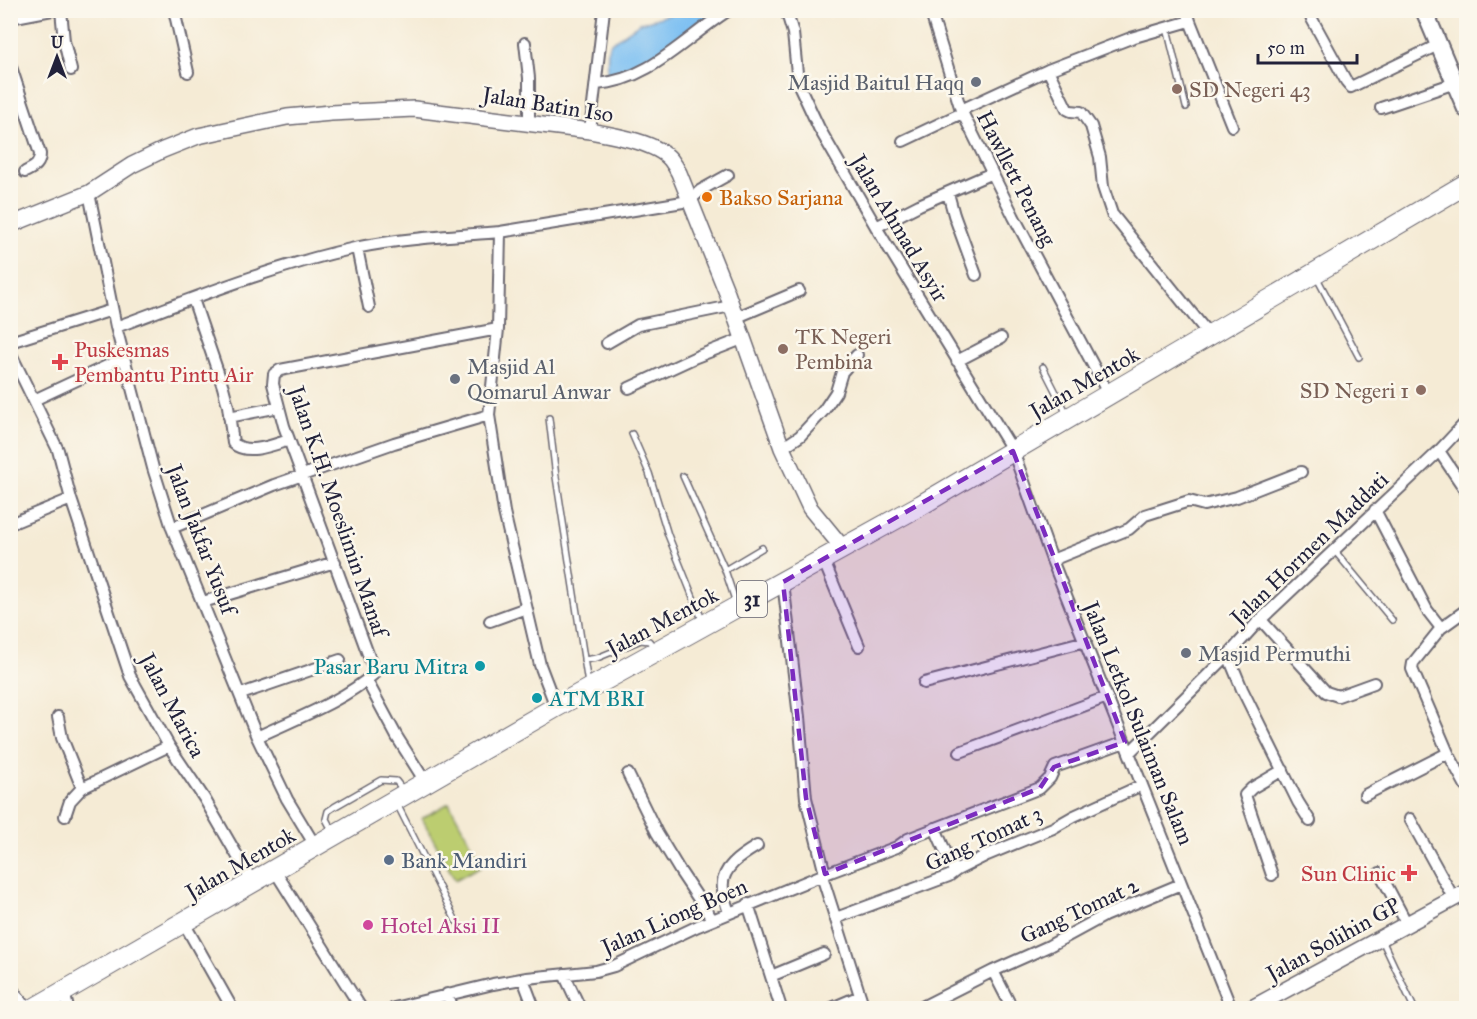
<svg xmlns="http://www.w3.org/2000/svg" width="1477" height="1019" viewBox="0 0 1477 1019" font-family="'IM FELL Great Primer',serif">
<rect width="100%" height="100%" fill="#fbf7ec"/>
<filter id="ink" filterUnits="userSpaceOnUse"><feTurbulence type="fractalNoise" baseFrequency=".0167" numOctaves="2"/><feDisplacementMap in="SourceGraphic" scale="12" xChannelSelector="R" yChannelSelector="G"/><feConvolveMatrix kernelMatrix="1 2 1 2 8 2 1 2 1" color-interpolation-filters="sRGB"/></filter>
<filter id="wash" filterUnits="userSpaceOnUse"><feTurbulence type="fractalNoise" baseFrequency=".008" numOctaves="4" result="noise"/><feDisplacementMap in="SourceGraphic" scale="24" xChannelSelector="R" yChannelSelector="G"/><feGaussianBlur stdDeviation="1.35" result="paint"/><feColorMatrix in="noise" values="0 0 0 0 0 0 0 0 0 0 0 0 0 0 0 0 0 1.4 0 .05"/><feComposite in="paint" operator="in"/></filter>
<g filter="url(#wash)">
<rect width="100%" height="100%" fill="#f5ebd5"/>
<path fill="#bccd6f" stroke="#6f7855" stroke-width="1.5" d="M449 803 483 865 455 880 422 818Z"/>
<path fill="#7cbff2" stroke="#4f7096" stroke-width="1.5" d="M682 11H721L629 71 610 76 607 75 608 49 611 43 640 23Z"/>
</g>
<g filter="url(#ink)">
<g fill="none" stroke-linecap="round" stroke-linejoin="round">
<defs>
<path id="lane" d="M1167 28 1186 107
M1317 278 1359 357
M1043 367 1067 414
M549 418 556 477 588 684
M632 434 649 473 668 535 703 622
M683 476 725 570
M1334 550 1392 620
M736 603 725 570 762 548
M584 660 597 658 641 640 649 641 654 647
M396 802 456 921
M333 832 326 819 328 811 334 807 381 780 396 781 403 790
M1382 940 1414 1008"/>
<path id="street" d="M61 10 64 41 71 70
M174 10 188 72
M786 10 793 33 798 83 819 128 879 232 1013 451 1052 560 1231 1008
M930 10 961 110
M1307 10 1346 81 1351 87 1438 45
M10 18 52 10
M1190 21 1232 126
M525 43 529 78V124
M10 64 40 154C40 165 34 167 25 172
M1048 70 1067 109 1071 111 1081 112 1091 126 1100 157 1103 187 1112 214 1210 336
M597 84C649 81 686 37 729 10
M1381 108 1455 83
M590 131 604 10
M903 141 962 113
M89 193 116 327 153 468 172 528 257 737 287 799 316 847
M948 193 954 215 976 275
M876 227 919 205 992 173
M357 248 369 307
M193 299 223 387 228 406 233 443C247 456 273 445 289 440
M735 318 799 291
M116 327C194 298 273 266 355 248 403 238 452 236 500 232
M10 342 112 310
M607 343 638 325 731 306
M10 352 58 450 71 499 10 524
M957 361 1001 338
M629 388 696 357 742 339
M1109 395 1014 217 961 110 1048 70 1131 38 1190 21 1187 10
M34 400 124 358
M229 417 279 407
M782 448 800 436 824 410 836 392 842 372 857 355
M1439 451 1466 491
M71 499 130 676 169 746 204 798 253 883
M1375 510 1427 610 1441 628
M172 528 274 485 394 443 489 415
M823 559 859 646
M1052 560 1129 529 1145 515 1189 501 1204 505 1237 497 1301 472
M203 602 335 562
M1466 610 1441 628 1413 663 1412 669 1448 753 1466 786
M1261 620 1326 692 1338 696 1374 683
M490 621 526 608
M1228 655 1242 689 1298 802 1310 821
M367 681 397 737 426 783
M924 683 1086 641
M241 694 340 660
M556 707 540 665 504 512 489 415 498 329 500 232 689 201 701 190 728 175
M58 717 62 738 82 788
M257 737C297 718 342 702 375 673L284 426 273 384 274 374 280 370 498 329
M960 752 1107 697
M1129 753 1228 655 1256 624 1439 451 1466 422
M628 774 657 833 680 871 712 919
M1365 795 1448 753
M65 816 70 801 82 788 169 746
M1410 819 1454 899
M935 828 954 871
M275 871 361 1008
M1380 873 1407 924
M825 874 897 847 908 839 1040 788 1050 778 1055 767 1125 742
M1272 875 1245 795 1252 788 1283 770
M822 876 864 1008
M748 904 781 1008
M729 913C727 905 723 897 723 889 720 868 742 855 757 846
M836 918 949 876 957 870 987 855 1053 828 1074 816 1142 785
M184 923 232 1008
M993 971 1012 1008
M564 974 580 1008
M771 976 824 954
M523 979 534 1008
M10 987 27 1008
M64 992 68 1008
M447 994 453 1008
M394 1008 493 984 527 978 596 971 614 966 698 926 825 874 806 798 799 717 783 582
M832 1008 860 996
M920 1008 993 971 1049 946 1104 916 1181 884"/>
<path id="secondary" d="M10 225 89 193 132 165 163 150 198 136 287 117 331 113 414 109 590 131C612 135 657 142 671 160 674 164 677 169 679 173L727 293 782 448 810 508 842 547
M1252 1008 1466 892"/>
<path id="primary" d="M1424 10 1466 109"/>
<path id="highway" d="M35 1008 556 707 921 505 1466 184"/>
</defs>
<use href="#lane" stroke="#6c6871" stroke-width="8"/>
<use href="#street" stroke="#6c6871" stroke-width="14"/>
<use href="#secondary" stroke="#6c6871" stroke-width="18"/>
<use href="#primary" stroke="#6c6871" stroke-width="20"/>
<use href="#highway" stroke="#6c6871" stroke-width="22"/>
<use href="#lane" stroke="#fff" stroke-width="5"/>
<use href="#street" stroke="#fff" stroke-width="10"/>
<use href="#secondary" stroke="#fff" stroke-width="15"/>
<use href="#primary" stroke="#fff" stroke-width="16"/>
<use href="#highway" stroke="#fff" stroke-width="20"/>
</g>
</g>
<path fill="#7b2cbf" fill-opacity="0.2" stroke="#7b2cbf" stroke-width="4.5" stroke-dasharray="12 8" stroke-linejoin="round" d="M1013 451 1125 742 1054 767 1040 788 825 874 806 798 783 582Z"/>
<g fill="#6b7280" stroke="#fbf7ec" stroke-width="2">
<circle cx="976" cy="82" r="6"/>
<circle cx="455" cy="379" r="6"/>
<circle cx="1186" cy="653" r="6"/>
</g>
<g fill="#8d6e63" stroke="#fbf7ec" stroke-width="2">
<circle cx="1177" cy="89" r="6"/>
<circle cx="783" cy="349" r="6"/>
<circle cx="1421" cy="390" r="6"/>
</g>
<circle fill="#e8710a" stroke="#fbf7ec" stroke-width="2" cx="707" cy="197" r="6"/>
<g fill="#e0444e" stroke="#fbf7ec" stroke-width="2">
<path d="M57 353h6v6h6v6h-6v6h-6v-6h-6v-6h6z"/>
<path d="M1406 864h6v6h6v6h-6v6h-6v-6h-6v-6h6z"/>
</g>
<g fill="#0f9aa8" stroke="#fbf7ec" stroke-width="2">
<circle cx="480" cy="666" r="6"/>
<circle cx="537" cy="698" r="6"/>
</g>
<circle fill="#5c6f8a" stroke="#fbf7ec" stroke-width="2" cx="389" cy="860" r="6"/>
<circle fill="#d1479c" stroke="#fbf7ec" stroke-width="2" cx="368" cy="925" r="6"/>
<g text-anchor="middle" stroke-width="5" stroke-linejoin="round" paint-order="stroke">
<rect fill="#fbf7ec" stroke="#636270" stroke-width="1.5" x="737" y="581" width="30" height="36" rx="4.5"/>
<g font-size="21" font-weight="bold" fill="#22223b">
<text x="752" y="606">31</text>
</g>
<g font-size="22" fill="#5b616d" stroke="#fbf7ec" text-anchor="start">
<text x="964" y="90" text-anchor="end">Masjid Baitul Haqq</text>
<text x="467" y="374">Masjid Al<tspan x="467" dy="25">Qomarul Anwar</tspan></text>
<text x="1198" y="661">Masjid Permuthi</text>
</g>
<g font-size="22" fill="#785e54" stroke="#fbf7ec" text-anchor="start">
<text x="1189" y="97">SD Negeri 43</text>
<text x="795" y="344">TK Negeri<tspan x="795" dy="25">Pembina</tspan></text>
<text x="1409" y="398" text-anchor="end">SD Negeri 1</text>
</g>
<g font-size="22" fill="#22223b" stroke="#fbf7ec">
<text transform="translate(548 104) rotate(9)" y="8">Jalan Batin Iso</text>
<text transform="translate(1017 178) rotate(63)" y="8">Hawllett Penang</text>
<text transform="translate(900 228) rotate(59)" y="8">Jalan Ahmad Asyir</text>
<text transform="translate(1084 382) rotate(-30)" y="8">Jalan Mentok</text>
<text transform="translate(339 511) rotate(71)" y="8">Jalan K.H. Moeslimin Manaf</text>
<text transform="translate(202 539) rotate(69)" y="8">Jalan Jakfar Yusuf</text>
<text transform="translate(1309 548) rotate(-44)" y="8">Jalan Hormen Maddati</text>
<text transform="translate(662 621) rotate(-28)" y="8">Jalan Mentok</text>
<text transform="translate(173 705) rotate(62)" y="8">Jalan Marica</text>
<text transform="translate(1139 723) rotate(68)" y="8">Jalan Letkol Sulaiman Salam</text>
<text transform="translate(983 838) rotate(-25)" y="8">Gang Tomat 3</text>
<text transform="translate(240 863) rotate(-30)" y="8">Jalan Mentok</text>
<text transform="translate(1079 910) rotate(-25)" y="8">Gang Tomat 2</text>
<text transform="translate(674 916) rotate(-24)" y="8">Jalan Liong Boen</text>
<text transform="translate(1333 939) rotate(-29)" y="8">Jalan Solihin GP</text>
</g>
<g font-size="22" fill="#c56008" stroke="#fbf7ec" text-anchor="start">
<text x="719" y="205">Bakso Sarjana</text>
</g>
<g font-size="22" fill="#be3a42" stroke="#fbf7ec" text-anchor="start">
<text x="74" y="357">Puskesmas<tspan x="74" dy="25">Pembantu Pintu Air</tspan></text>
<text x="1396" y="881" text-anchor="end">Sun Clinic</text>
</g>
<g font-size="22" fill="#0d838f" stroke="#fbf7ec" text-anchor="end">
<text x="468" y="674">Pasar Baru Mitra</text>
<text x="549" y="706" text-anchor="start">ATM BRI</text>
</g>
<g font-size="22" fill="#4e5e75" stroke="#fbf7ec" text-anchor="start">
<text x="401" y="868">Bank Mandiri</text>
</g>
<g font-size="22" fill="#b23c85" stroke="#fbf7ec" text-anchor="start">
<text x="380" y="933">Hotel Aksi II</text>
</g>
</g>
<rect width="1477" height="1019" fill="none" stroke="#fbf7ec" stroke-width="36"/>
<g transform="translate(57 57)" stroke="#fbf7ec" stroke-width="4.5" paint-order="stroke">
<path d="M0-4.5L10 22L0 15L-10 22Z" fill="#22223b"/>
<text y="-9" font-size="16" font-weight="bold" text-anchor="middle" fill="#22223b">U</text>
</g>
<path d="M1258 54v9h99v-9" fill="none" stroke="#22223b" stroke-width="3"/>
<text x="1267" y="54" font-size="18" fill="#22223b" stroke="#fbf7ec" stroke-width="4.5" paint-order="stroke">50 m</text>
</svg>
